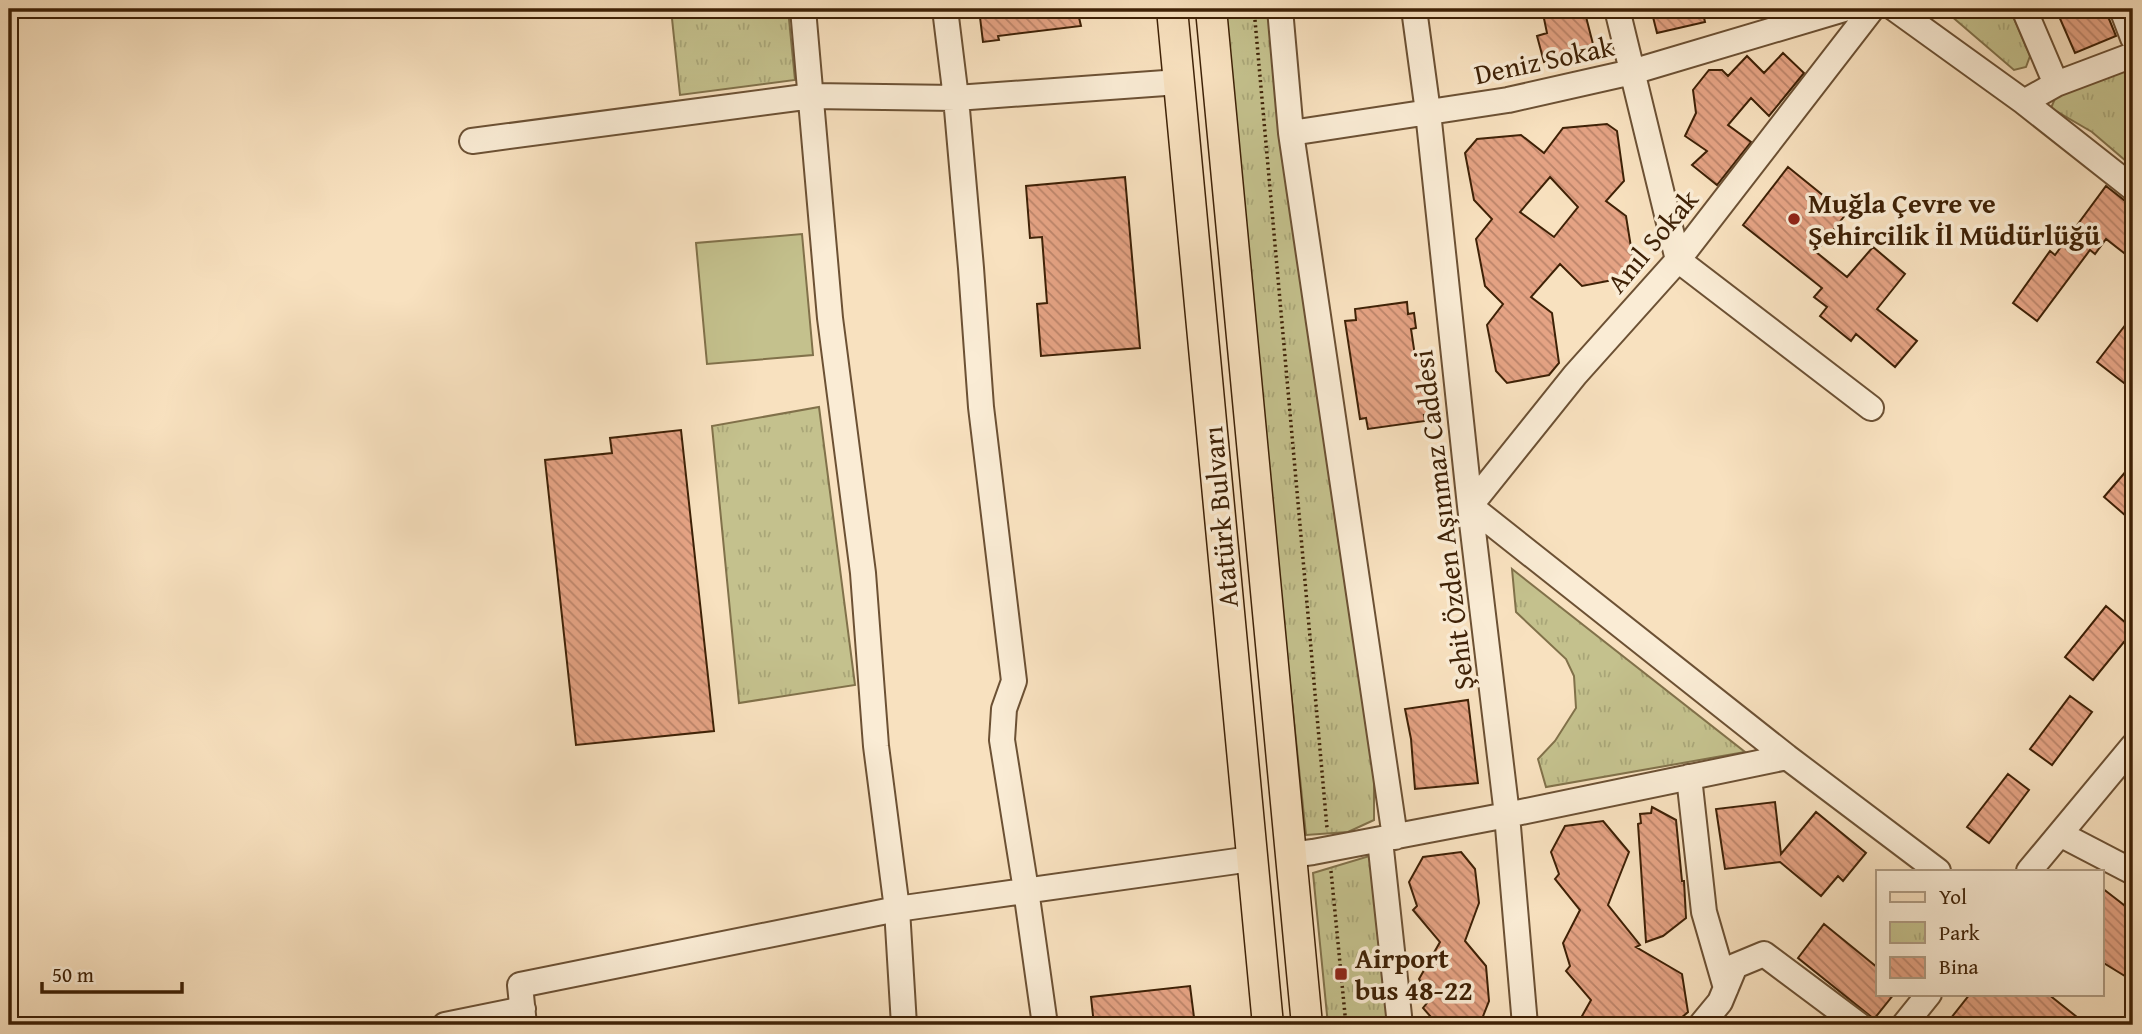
<svg xmlns="http://www.w3.org/2000/svg" width="2142" height="1034" viewBox="0 0 2142 1034" font-family="'Gentium Book Plus',serif">
<defs>
<pattern id="park-tufts" width="24" height="20" patternUnits="userSpaceOnUse" patternTransform="scale(1.75)"><rect width="24" height="20" fill="#c4c18d"/><path d="M3 7l-1-3M5 7V3M7 7l1-3M15 17l-1-3M17 17v-4M19 17l1-3" fill="none" stroke="#a9a678"/></pattern>
<pattern id="building-back-hatch" width="6" height="6" patternUnits="userSpaceOnUse" patternTransform="scale(1.75)"><rect width="6" height="6" fill="#e5a384"/><path d="M-1 5l2 2M0 0l6 6M5-1l2 2" fill="none" stroke="#bb846a"/></pattern>
</defs>
<rect width="100%" height="100%" fill="#f8e1bf"/>
<filter id="stains"><feTurbulence type="fractalNoise" baseFrequency=".00286" numOctaves="4"/><feColorMatrix values="0 0 0 0 .2 0 0 0 0 .09 0 0 0 0 .02 0 0 0 .5 -.17"/></filter>
<radialGradient id="worn" r=".72"><stop offset=".6" stop-color="#630" stop-opacity="0"/><stop offset="1" stop-color="#630" stop-opacity=".3"/></radialGradient>
<path fill="url(#park-tufts)" stroke="#81714a" stroke-width="2" d="M671 9H788L795 80 680 95Z
M1226 9H1268L1283 148 1338 537 1374 773V820L1348 832 1306 835 1256 361Z
M1943 9H2010L2030 56 2026 67 2014 70Z
M2125 71 2133 78V167L2092 132 2051 108 2056 96Z
M819 407 855 685 739 703 712 426Z
M1512 569 1745 752 1546 787 1538 759 1555 741 1576 708 1574 676 1566 659 1516 612Z
M1376 854 1390 1025H1328L1313 873Z"/>
<path fill="#c4c18d" stroke="#81714a" stroke-width="2" d="M802 234 813 355 707 364 696 243Z"/>
<path fill="url(#building-back-hatch)" stroke="#3e2106" stroke-width="2" fill-rule="evenodd" d="M979 9H1077L1081 26 998 36 999 40 983 42Z
M1542 9H1584L1594 48 1544 62 1537 36 1547 33Z
M1651 9H1702L1705 22 1657 33Z
M2071 9H2105L2116 36 2075 53 2058 14Z
M1783 53 1804 73 1769 116 1751 98 1728 125 1751 142 1717 185 1692 165 1707 151 1685 136 1696 113 1693 90 1709 70H1722L1728 76 1747 56 1764 73Z
M1607 124 1617 131 1624 181 1606 201 1626 216 1634 266 1623 278 1582 286 1560 264 1531 297 1552 313 1559 363 1549 375 1507 383 1496 371 1487 325 1503 304 1485 286 1476 239 1492 219 1474 200 1465 153 1477 139 1521 135 1544 153 1563 128ZM1550 177 1578 207 1554 237 1520 212Z
M1788 167 1846 214 1816 252 1847 277 1873 247 1905 274 1877 309 1917 341 1895 367 1856 334 1851 341 1820 316 1827 307 1814 297 1822 288 1743 225Z
M1125 177 1140 348 1041 356 1037 304 1047 303 1042 237 1030 238 1026 186Z
M2106 186 2124 200 2133 203V260L2106 239 2095 254 2090 250 2037 321 2013 303 2050 251 2055 255Z
M1407 302 1408 314 1414 313 1416 328 1411 329 1415 356 1423 355 1424 365 1430 364 1437 414 1424 415 1425 421 1368 429 1366 418 1360 419 1345 321 1356 320 1355 309Z
M2133 315V390L2097 362Z
M681 430 714 731 576 745 545 460 612 453 610 438Z
M2133 463V522L2104 497Z
M2106 606 2133 629V631L2093 680 2065 657Z
M2070 696 2092 712 2052 765 2030 749Z
M1468 700 1478 783 1415 789 1411 739 1405 709Z
M2008 774 2029 790 1989 843 1967 827Z
M1775 802 1781 854 1816 812 1866 853 1843 881 1838 876 1821 896 1780 862 1725 869 1716 809Z
M1652 807 1676 820 1682 881H1684L1686 918 1663 936 1646 942 1638 824 1641 823 1640 814 1651 813Z
M1603 821 1629 852 1608 905 1640 945 1636 947 1682 974 1688 1012 1673 1025H1577L1591 1000 1566 971 1570 966 1563 943 1580 910 1555 879 1559 874 1551 852 1565 826Z
M1461 852 1475 869 1479 903 1465 941 1486 966 1489 1001 1480 1024 1438 1025 1423 1008 1427 1003 1423 986 1419 979 1440 942 1413 910 1417 906 1409 882 1423 857Z
M2102 888 2133 912V981L2102 962Z
M1824 924 1878 968V994H1894L1874 1019 1798 958Z
M1190 986 1195 1025H1094L1091 997Z
M1970 994H2048L2087 1025H1961L1951 1018Z"/>
<g fill="none" stroke-linecap="round" stroke-linejoin="round">
<defs>
<path id="minor" d="M803 9 830 318 863 573 876 746 897 909 904 1025
M945 9 956 98 971 268 981 407 1014 681 1004 709 1002 740 1026 890 1045 1025
M1280 9 1291 133 1395 837
M1414 9 1428 112 1470 506 1507 815 1525 1025
M1617 9 1678 260 1871 408
M1872 9 1678 260 1575 375 1470 506 1787 757 1938 871
M1895 9 2024 102 2133 188
M2024 9 2056 84
M2122 9 2133 38
M2024 102 2056 84 2133 55
M1291 133 1508 100 1632 72 1844 9
M472 141 812 96 956 98 1179 82
M1689 777 1704 912 1726 988
M2060 834 2133 872
M1380 840 1400 1025
M1290 855 1313 852 1507 815 1787 757
M2029 871 2133 746
M445 1025 523 1009
M524 1025 520 985 897 909 1251 859
M1701 1025 1720 1002 1735 966 1764 954 1859 1025
M1904 1025 1929 994"/>
<path id="major" d="M1172 9 1268 1025
M1211 9 1307 1025"/>
</defs>
<use href="#minor" stroke="#6c5134" stroke-width="28"/>
<use href="#major" stroke="#3e2106" stroke-width="33"/>
<path stroke="#3e2106" stroke-width="3.5" stroke-dasharray="2 3.5" stroke-linecap="butt" d="M1254 9 1327 828
M1331 871 1346 1025"/>
<use href="#minor" stroke="#faecd5" stroke-width="24"/>
<use href="#major" stroke="#f8e1bf" stroke-width="30"/>
</g>
<g fill="#8f2418" stroke="#faecd5" stroke-width="2.5">
<circle cx="1794" cy="219" r="7"/>
<rect x="1334" y="967" width="14" height="14" rx="3.5"/>
</g>
<g text-anchor="middle" stroke-width="7" stroke-linejoin="round" paint-order="stroke">
<g font-size="28" fill="#3e2106" stroke="#faecd5">
<text transform="translate(1544 60) rotate(-12)" y="10">Deniz Sokak</text>
<text transform="translate(1652 241) rotate(-50)" y="10">Anıl Sokak</text>
<text transform="translate(1220 517) rotate(-95)" y="10">Atatürk Bulvarı</text>
<text transform="translate(1443 520) rotate(-97)" y="10">Şehit Özden Aşınmaz Caddesi</text>
</g>
<g font-size="28" font-weight="bold" fill="#3e2106" stroke="#faecd5" text-anchor="start">
<text x="1808" y="213">Muğla Çevre ve<tspan x="1808" dy="32">Şehircilik İl Müdürlüğü</tspan></text>
<text x="1355" y="968">Airport<tspan x="1355" dy="32">bus 48-22</tspan></text>
</g>
</g>
<rect width="2142" height="1034" fill="none" stroke="#f8e1bf" stroke-width="35"/>
<rect x="10" y="10" width="2121" height="1013" fill="none" stroke="#3e2106" stroke-width="3.5"/>
<rect x="18" y="18" width="2107" height="999" fill="none" stroke="#3e2106" stroke-width="2"/>
<rect x="1876" y="870" width="228" height="126" fill="#faecd5" stroke="#af9b82" stroke-width="2"/>
<rect x="1890" y="892" width="35" height="10" fill="#f8e1bf" stroke="#af9b82" stroke-width="2"/>
<text x="1939" y="904" font-size="21" fill="#3e2106">Yol</text>
<rect x="1890" y="922" width="35" height="21" fill="url(#park-tufts)" stroke="#af9b82" stroke-width="2"/>
<text x="1939" y="940" font-size="21" fill="#3e2106">Park</text>
<rect x="1890" y="957" width="35" height="21" fill="url(#building-back-hatch)" stroke="#af9b82" stroke-width="2"/>
<text x="1939" y="974" font-size="21" fill="#3e2106">Bina</text>
<path d="M42 982v10h140v-10" fill="none" stroke="#3e2106" stroke-width="3.5"/>
<text x="52" y="982" font-size="21" fill="#3e2106" stroke="#faecd5" stroke-width="5" paint-order="stroke">50 m</text>
<rect width="100%" height="100%" filter="url(#stains)"/>
<rect width="100%" height="100%" fill="url(#worn)"/>
</svg>
